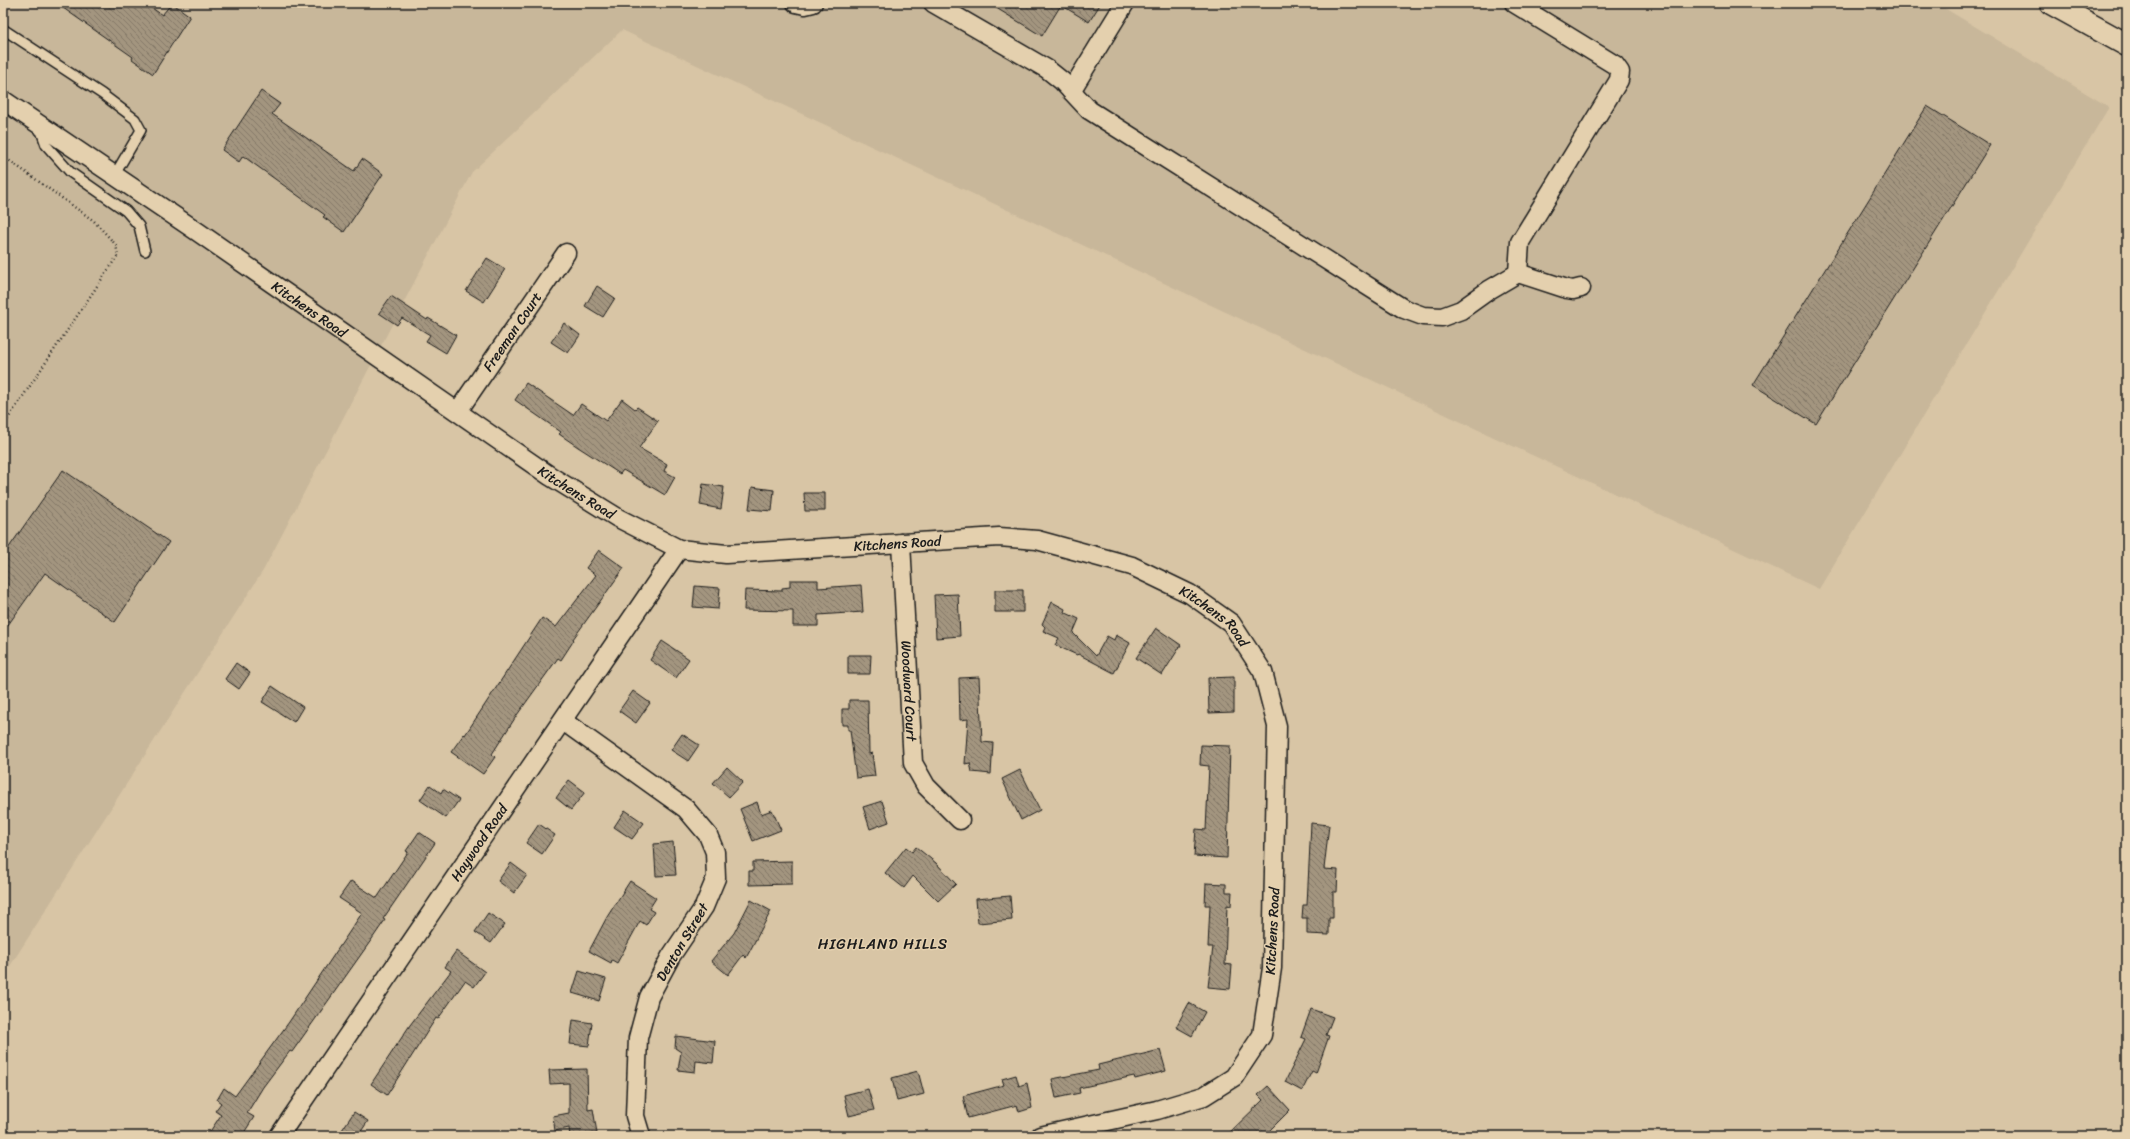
<svg xmlns="http://www.w3.org/2000/svg" width="2130" height="1139" viewBox="0 0 2130 1139" font-family="Sriracha,sans-serif">
<defs>
<pattern id="building-back-hatch" width="6" height="6" patternUnits="userSpaceOnUse"><rect width="6" height="6" fill="#a3957f"/><path d="M-1 5l2 2M0 0l6 6M5-1l2 2" fill="none" stroke="#847967"/></pattern>
</defs>
<rect width="100%" height="100%" fill="#d8c5a5"/>
<filter id="ink" filterUnits="userSpaceOnUse"><feTurbulence type="fractalNoise" baseFrequency=".025" numOctaves="2"/><feDisplacementMap in="SourceGraphic" scale="8" xChannelSelector="R" yChannelSelector="G"/><feConvolveMatrix kernelMatrix="1 2 1 2 8 2 1 2 1" color-interpolation-filters="sRGB"/></filter>
<g filter="url(#ink)">
<path fill="#c8b79a" d="M3 3H1936L2109 107 1819 589 622 30 472 172 264 569 3 977Z"/>
<path fill="url(#building-back-hatch)" stroke="#1c1c1c" d="M56 3H145L162 15 172 3 190 16 153 74 132 59 133 57Z
M988 3H1101L1089 22 1061 5 1042 36Z
M261 91 280 104 272 114 354 171 362 159 383 174 344 232 323 217 325 215 243 156 239 162 222 150Z
M1927 106 1990 145 1816 424 1753 385Z
M487 258 505 269 484 302 466 291Z
M597 286 615 298 603 317 585 306Z
M391 296 427 320 428 318 456 335 446 353 426 341 430 335 402 318 397 325 379 313Z
M564 323 580 335 568 353 551 342Z
M526 383 573 415 581 404 606 421 622 399 635 409 637 407 658 421 639 448 667 464 664 471 675 477 665 495 623 470 620 474 578 447 559 434 561 432 515 400Z
M63 470 169 542 115 622 45 573 3 632V556Z
M703 484 724 487 721 509 700 505Z
M752 487 774 490 772 511 749 509Z
M804 493H825V511H805Z
M599 550 624 568 573 639 574 640 561 660 558 658 517 715 492 754 495 757 483 774 451 752 464 734 465 735 542 618 556 627 596 575 586 568Z
M790 580H818V588L861 585 863 612 818 615V626H793V611L744 610 745 590 782 591V588L790 587Z
M695 586 720 588 718 609 693 607Z
M995 590H1023V612H995Z
M958 594 960 636 936 638 934 595Z
M1052 602 1065 609 1064 612 1079 619 1073 633 1096 656 1107 636 1114 640 1116 635 1130 643 1114 673 1078 654 1077 655 1055 645 1059 638 1043 631 1045 627 1042 624Z
M1156 628 1181 645 1162 675 1136 658Z
M662 641 689 659 676 678 650 660Z
M848 655H871L870 674H848Z
M236 663 250 673 239 689 225 679Z
M979 677 982 742 993 743 991 774 972 772 970 763 965 764 968 719 960 720 959 678Z
M1234 677V712L1209 713 1208 678Z
M272 686 303 707 294 722 262 702Z
M633 691 650 703 636 723 619 711Z
M849 700H868L869 754 872 753 875 776 856 778 850 730H848V725H842V709H849Z
M682 734 699 745 688 761 671 750Z
M1201 745 1230 746 1227 858 1194 856 1196 829 1206 830 1209 766 1200 765Z
M727 767 743 782 729 797 713 783Z
M1020 770 1040 810 1021 820 1002 779Z
M569 780 585 792 571 810 556 798Z
M430 785 441 793 443 789 459 800 446 818 420 800Z
M882 801 889 822 870 829 863 807Z
M757 802 761 814 772 810 781 830 753 841 740 809Z
M625 810 644 823 632 839 614 827Z
M1311 823 1329 825 1324 869 1338 870 1337 892H1333V918H1329V935L1307 934V918H1302L1303 905H1307Z
M539 824 555 835 542 854 526 843Z
M419 832 435 843 383 919 385 920 372 939 292 1052 290 1051 263 1087 247 1113 254 1117 242 1136H207L221 1115 215 1111 221 1103 217 1100 224 1088 235 1096 289 1022 362 913 339 898 351 881 377 898 408 852 406 851Z
M673 842 676 875 656 876 654 844Z
M906 847 912 852 916 847 936 863 956 884 938 901 913 876 904 888 885 873Z
M792 861V884L749 885V871H753V862Z
M511 863 527 875 514 893 498 881Z
M630 881 656 898 649 909 654 912 646 925 640 921 617 963 612 960 611 963 589 951 607 917Z
M1206 883 1226 884V892H1232L1231 906 1227 905 1225 964 1232 965 1230 989 1208 987 1213 947H1208L1210 905H1205Z
M1010 896 1012 920 978 923 976 899Z
M751 900 771 911 746 958 743 955 728 975 711 961 734 933Z
M488 913 505 924 491 943 475 932Z
M456 951 485 972 474 987 465 981 438 1019 436 1018 387 1095 371 1084 410 1025 451 971 445 967Z
M579 971 606 979 599 1001 572 993Z
M1189 1003 1205 1012 1192 1036 1176 1027Z
M1311 1009 1333 1017 1326 1035 1329 1036 1316 1073 1312 1071 1302 1091 1285 1082 1306 1039 1301 1037Z
M573 1020 592 1023 589 1046 570 1044Z
M676 1036 715 1041 713 1063 696 1061 695 1072 678 1070 681 1052 675 1048Z
M1160 1050 1166 1071 1135 1079 1134 1076 1079 1088 1080 1093 1056 1098 1052 1079 1099 1070 1098 1065Z
M587 1069 588 1110 593 1109 597 1133 570 1136 569 1128 555 1131 553 1116 569 1113V1083L550 1084 549 1070Z
M918 1071 924 1094 897 1101 892 1078Z
M1016 1075 1019 1086 1027 1083 1032 1108 1019 1112 1017 1105 968 1118 963 1096 1004 1085 1002 1079Z
M1268 1086 1290 1110 1264 1136H1226L1263 1100 1258 1095Z
M868 1089 874 1110 849 1116 844 1095Z
M354 1112 368 1121 358 1136H338Z"/>
<g fill="none" stroke-linecap="round" stroke-linejoin="round">
<defs>
<path id="service" d="M3 29 102 94 135 119 141 130 114 176
M40 128 46 145 70 172 126 211 139 226 145 251"/>
<g id="minor">
<path d="M796 3 805 5 813 3"/>
<path d="M933 3 1047 69 1062 81 1089 110 1404 309 1423 316 1442 317 1461 310 1489 290 1518 273 1567 289 1573 290 1581 288"/>
<path d="M1514 3 1615 65 1620 72 1619 80 1520 242 1518 273"/>
<path d="M1071 91 1125 3"/>
<path id="s1" d="M3 100 198 232 550 476 618 518 679 549 726 554 999 537 1037 540 1132 566 1190 594 1231 623 1263 672 1277 726 1272 968 1262 1035 1234 1077 1204 1096 1157 1110 1040 1136"/>
<path id="s2" d="M458 411 566 253"/>
<path id="s3" d="M901 543 913 763 926 786 960 820"/>
<path d="M563 721 686 809 708 835 715 852 716 878 704 907 671 956 649 997 638 1038 635 1116 641 1136"/>
<path id="s4" d="M279 1136 679 549"/>
</g>
<path id="trunk" d="M2051 3 2127 45"/>
</defs>
<use href="#service" stroke="#1c1c1c" stroke-width="12"/>
<use href="#minor" stroke="#1c1c1c" stroke-width="21"/>
<use href="#trunk" stroke="#1c1c1c" stroke-width="25"/>
<path stroke="#1c1c1c" stroke-width="2.5" stroke-dasharray="1 3" stroke-linecap="butt" d="M3 156 94 221 116 245 118 255 3 426"/>
<use href="#service" stroke="#e4d0ae" stroke-width="9"/>
<use href="#minor" stroke="#e4d0ae" stroke-width="18"/>
<use href="#trunk" stroke="#e4d0ae" stroke-width="22"/>
</g>
</g>
<g text-anchor="middle" stroke-width="3" stroke-linejoin="round" paint-order="stroke">
<g font-size="14" fill="#1c1c1c" stroke="#e4d0ae">
<text dy="5" stroke="none"><textPath href="#s1" startOffset="371">Kitchens Road</textPath></text>
<text dy="5" stroke="none"><textPath href="#s2" startOffset="96">Freeman Court</textPath></text>
<text dy="5" stroke="none"><textPath href="#s1" startOffset="695">Kitchens Road</textPath></text>
<text dy="5" stroke="none"><textPath href="#s1" startOffset="1031">Kitchens Road</textPath></text>
<text dy="5" stroke="none"><textPath href="#s1" startOffset="1367">Kitchens Road</textPath></text>
<text dy="5" stroke="none"><textPath href="#s3" startOffset="148">Woodward Court</textPath></text>
<text dy="5" stroke="none"><textPath href="#s4" startOffset="355">Haywood Road</textPath></text>
<text transform="translate(1272 931) rotate(-87)" y="5">Kitchens Road</text>
<text transform="translate(682 942) rotate(-59)" y="5">Denton Street</text>
</g>
<g font-size="15" letter-spacing="1" fill="#1c1c1c" stroke="#e4d0ae">
<text x="883" y="949">HIGHLAND HILLS</text>
</g>
</g>
<rect width="2130" height="1139" fill="none" stroke="#e4d0ae" stroke-width="16"/>
<rect x="8" y="8" width="2114" height="1123" fill="none" stroke="#1c1c1c" stroke-width="1.5" filter="url(#ink)"/>
</svg>
